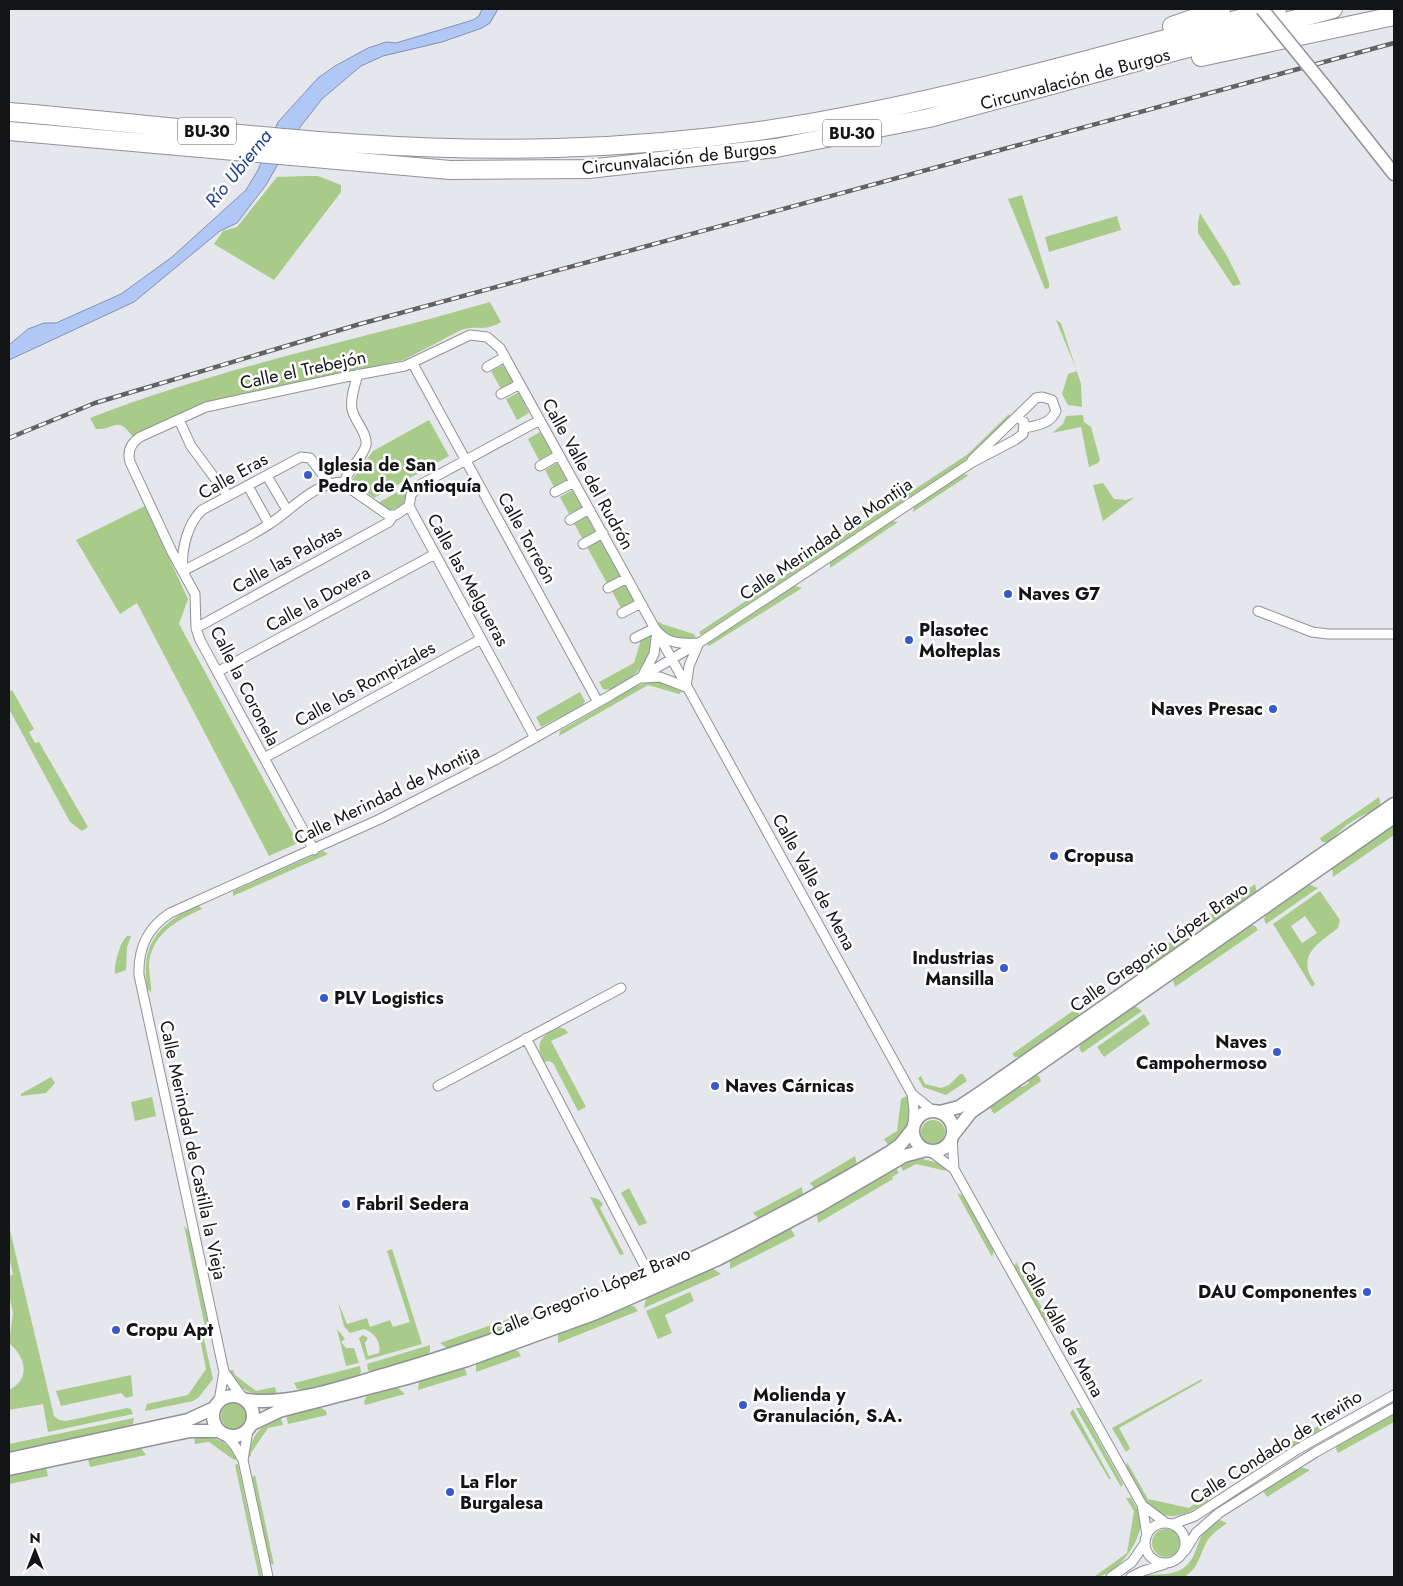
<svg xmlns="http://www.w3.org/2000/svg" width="1403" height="1586" viewBox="0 0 1403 1586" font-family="Jost,sans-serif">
<rect width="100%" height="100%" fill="#e5e7ed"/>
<path fill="#a8cb8a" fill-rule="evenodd" d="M307 176H318L341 185V192L274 280 214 244 223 231 237 227 277 177Z
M1022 195 1049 283V288L1045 289 1008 199Z
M1200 213 1227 256 1241 284 1233 286 1198 233V222Z
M1117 216 1121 230 1049 252 1045 237Z
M490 302 501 322C482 333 479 324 461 330L404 360 203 403 132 436C117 415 115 430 96 429L90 418C219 367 357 341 490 302Z
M1056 320 1061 323 1081 384 1082 407 1068 405 1062 394 1068 374 1077 371Z
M503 365 513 382 501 389 491 371Z
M519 392 529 413 517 420 506 399Z
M1009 414 1010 417 969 458 701 635 699 632 968 454Z
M1083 415 1084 422 1091 427 1100 460 1098 463 1089 467 1081 427 1052 433 1063 424 1066 416Z
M429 420 449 456 374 498 351 481 373 451Z
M540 432 552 453 539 460 528 439Z
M557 463 567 480 554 487 545 470Z
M962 474 969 475 913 512 914 507Z
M1103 483 1114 499 1126 500 1135 497 1103 521 1093 485Z
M403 489 409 493 402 506 388 511 378 503Z
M572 490 582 507 569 514 560 497Z
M145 506 188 599 179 624 298 843 269 856 137 603 120 614 76 540Z
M587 516 596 533 583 540 574 523Z
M892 521 898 522 830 568V562Z
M600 539 622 577 608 585 587 547Z
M625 584 634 601 621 608 612 591Z
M795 586 802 588 709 646 707 644Z
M660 622 662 624 694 634 696 638C679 642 667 639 657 623Z
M651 634C651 640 653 648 651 653 647 666 616 694 603 689L599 682 634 663 640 643 639 640Z
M660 681 682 692 679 694 648 685 559 736 560 731 635 687 647 682Z
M12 690 34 729 29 732 35 743 39 742 88 827 82 831 70 822 9 709V692Z
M580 692 585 701 582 706 541 727 536 717Z
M1379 797 1381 807C1359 817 1346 822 1330 842H1322L1320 838Z
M1394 823V835L1333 877 1332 867Z
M323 851 328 854 233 896V891Z
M1255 884 1257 893 1205 929H1200L1196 925Z
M1308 884 1318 888 1266 924 1264 919 1267 912Z
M1320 891 1340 920 1338 928C1318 944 1295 955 1315 984L1312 987 1273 924ZM1305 916 1317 933 1302 943 1291 926Z
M198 905 202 909C177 920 150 935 149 966 149 974 152 986 151 992L147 989C140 944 159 923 198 905Z
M1249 925 1255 926 1258 930 1175 987 1173 979Z
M1186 931 1188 936 1186 943 1140 975 1131 970Z
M127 936H131L127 947 126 970 115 974C114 964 120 942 127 936Z
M1134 1005 1142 1011 1082 1053 1079 1048 1081 1042Z
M1077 1008 1079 1014 1077 1019 1023 1057H1015L1012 1054Z
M1144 1014 1150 1024 1104 1057 1097 1047Z
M558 1027 565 1029 568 1033 551 1041 586 1107 578 1111 553 1063 549 1061 544 1062C534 1043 541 1036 558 1027Z
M960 1074H963L967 1081 946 1095 923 1087 918 1078 921 1076 925 1084 941 1088 949 1085Z
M1034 1075 1039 1076 1041 1081 994 1114 990 1108 991 1105 1020 1085 1022 1087 1029 1083 1027 1080Z
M51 1077 55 1083 46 1093 21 1096V1094Z
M907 1096C914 1117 906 1134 889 1146L884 1139 897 1131 901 1099Z
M152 1097 156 1116 135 1121 131 1102Z
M921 1132a12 12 0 1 1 24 0a12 12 0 1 1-24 0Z
M855 1156 857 1165 815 1189 810 1183Z
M919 1158 938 1163 947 1171 916 1164 903 1171 900 1165Z
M896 1168 899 1173 892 1177 893 1179 818 1223 817 1216 819 1213Z
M802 1187 803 1196 759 1219 753 1213Z
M629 1188 647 1223 639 1226 621 1193Z
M957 1193 964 1196 994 1250 992 1257Z
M590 1197 598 1199 603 1204 600 1208 624 1254 620 1255Z
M9 1226 54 1416 59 1420 66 1421 127 1408 131 1409 133 1414 48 1432 43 1404 9 1410V1390C31 1379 26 1357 9 1343L13 1313 9 1294V1277L13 1274 10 1261Z
M184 1226 189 1231 208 1323 205 1327Z
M787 1229H791L795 1236 730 1269V1259Z
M392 1249 422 1344 366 1360 359 1338 363 1335 368 1338 365 1343 368 1356 379 1353C382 1343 374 1332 364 1329L350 1333 344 1326 338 1302 347 1324 367 1318 370 1327 390 1320 393 1327 410 1322 387 1251Z
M1016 1262 1050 1322 1044 1320 1014 1267Z
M712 1268 721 1274 644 1308 646 1298Z
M690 1292 694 1301 665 1315 672 1333 658 1339 646 1311Z
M627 1306H634L638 1311 558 1343V1333Z
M514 1317V1327L448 1349 440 1343Z
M337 1329 345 1339 341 1342 346 1348H354L359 1363 346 1366Z
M203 1335 213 1379 199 1397 193 1401 145 1411 147 1404 188 1395 206 1369 200 1339Z
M430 1345V1351L427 1356 372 1372 368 1370 367 1364Z
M513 1350 518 1351 521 1356 476 1372V1363Z
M360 1366 361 1372 358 1376 303 1390 297 1389 294 1383Z
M461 1368 465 1369 467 1375 418 1390 419 1381Z
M229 1370H233L235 1375 256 1391 275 1387 277 1396C255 1396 237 1392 229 1370Z
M131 1375 133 1396 126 1398 121 1393 61 1406 56 1391Z
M1202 1379V1381L1119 1428 1130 1448 1126 1452 1112 1428Z
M397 1387 405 1394 365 1405 364 1401 367 1396Z
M221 1416a13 13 0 1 1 26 0a13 13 0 1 1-26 0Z
M320 1407 326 1411 327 1415 288 1424 286 1416Z
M1076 1408H1081L1123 1484 1121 1487Z
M1073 1409 1111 1479H1109L1070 1413Z
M1394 1414V1422L1338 1453 1336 1449 1337 1445Z
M281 1417 283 1425 268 1428 251 1453V1456L248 1457C251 1435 261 1424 281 1417Z
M134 1418 133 1424 129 1427 9 1453V1444Z
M1321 1424 1320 1430 1251 1472 1249 1468Z
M194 1436C214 1436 228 1440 237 1459L234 1460 209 1442 195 1444Z
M141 1448 146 1455 90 1467 88 1459Z
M1127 1462 1148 1499 1189 1508 1209 1494 1208 1501C1161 1534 1149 1508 1126 1468Z
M238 1464 262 1577H259L235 1465Z
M1301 1467 1310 1470 1267 1497 1263 1491Z
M46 1468 48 1476 9 1484V1476Z
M255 1475 274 1565 270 1563 252 1477Z
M1126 1498H1131C1135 1506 1141 1514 1141 1524 1139 1544 1116 1577 1094 1577L1127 1553 1134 1511Z
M1220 1520 1227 1523C1219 1529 1210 1535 1206 1543 1199 1557 1198 1569 1184 1577H1141C1156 1572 1173 1578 1186 1566 1202 1552 1193 1530 1220 1520Z
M1152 1543a14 14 0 1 1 28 0a14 14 0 1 1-28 0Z"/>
<path fill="#b1c7f6" stroke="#8291b3" d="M482 9H498L490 23 482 28 442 42 383 56 361 66 322 99 297 131 266 185 237 223 220 231 134 302 9 360V345L28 329 44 323H56L121 294 172 257 246 190 258 170 278 122 318 78 335 66 368 48 386 42 396 43 473 20 479 16Z"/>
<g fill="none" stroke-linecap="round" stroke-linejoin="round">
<defs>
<path id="street" d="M413 364 598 702
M487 367 505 357
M358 374C355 385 350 398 352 409 354 421 368 433 366 445 363 459 342 475 345 485L388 515H396L409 506
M501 394 520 384
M179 420 191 446 228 496
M972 460 1036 398 1042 397 1052 400 1056 411C1050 424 1038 425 1025 428
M540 466 559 455
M267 476 287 510
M248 486 269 524
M555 492 574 482
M409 506 535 738
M409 506 411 495 418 486 540 420
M570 520 589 509
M583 544 603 533
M183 568C181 549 188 523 202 510L301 457 310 458 329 483
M183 571C211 556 241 542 268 525 292 510 314 482 344 482
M608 588 627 578
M1258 611 1312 632 1328 634H1394
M622 613 641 603
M196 628 389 522 393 516
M659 633C669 644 683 644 698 643
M635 638 655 628
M217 672 435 554
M643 675 654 654 657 631
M643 678 660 677 686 687
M686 687 689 666 698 645
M264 758 481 639
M314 850 200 640 196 628 195 594 172 552 130 462C127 451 131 443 140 437L206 407 340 378 405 366 470 335 487 337 500 348 912 1094 914 1111 913 1126
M526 1038 651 1278
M438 1086 621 988
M912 1094 933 1111
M952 1138 954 1169 1142 1505 1147 1535
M930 1151 954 1169
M224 1372 242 1397
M219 1401 224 1372 139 975C138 948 147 928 170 913L380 819 497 759 611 695 702 641 971 463 1015 440 1023 434 1024 422 1019 418
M225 1434 235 1446 243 1460 268 1577
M243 1460 248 1430
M1142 1505 1166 1523
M1145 1543a20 20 0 1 1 40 0a20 20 0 1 1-40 0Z
M1173 1524 1195 1516 1298 1449 1394 1395
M1185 1551 1196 1533 1219 1513 1316 1452 1394 1408
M1111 1577 1132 1562 1145 1543
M1131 1577 1143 1571 1165 1564"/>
<path id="secondary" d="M1323 84 1394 174
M913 1131a20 20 0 1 1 40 0a20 20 0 1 1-40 0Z
M940 1112 959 1107 980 1093 1394 804
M953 1135 971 1112 1394 817
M213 1416a20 20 0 1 1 40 0a20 20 0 1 1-40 0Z
M247 1400C291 1406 348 1385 390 1373 566 1321 733 1248 890 1152L900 1145 912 1130
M252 1424 279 1411 407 1378 467 1360 596 1313 718 1259 820 1205 904 1156 926 1150
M9 1459 188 1420 214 1408
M9 1469 190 1431H219"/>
<path id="highway" d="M1172 26 1221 9
M1201 57 1394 16
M9 112C191 127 372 154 556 148 657 145 759 134 858 114 999 86 1138 46 1277 9
M9 131 450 170 588 169 776 148 929 118 1333 9"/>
</defs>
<use href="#street" stroke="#909298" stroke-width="11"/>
<use href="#secondary" stroke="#909298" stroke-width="15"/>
<use href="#highway" stroke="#909298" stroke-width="20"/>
<use href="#street" stroke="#fff" stroke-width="9"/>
<use href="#secondary" stroke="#fff" stroke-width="12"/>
<use href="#highway" stroke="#fff" stroke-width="18"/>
<defs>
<path id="rail" d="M9 438 95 403 360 324 1394 43"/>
</defs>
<use href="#rail" stroke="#606265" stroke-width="4.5"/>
<use href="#rail" stroke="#fff" stroke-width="2.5" stroke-dasharray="8" stroke-linecap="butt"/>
<defs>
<path id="secondary-bridge" d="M1262 9 1323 84"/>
</defs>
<use href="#secondary-bridge" stroke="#909298" stroke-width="15" stroke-linecap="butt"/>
<use href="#secondary-bridge" stroke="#fff" stroke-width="12"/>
</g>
<g fill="#3859ca" stroke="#fff" stroke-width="2">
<circle cx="308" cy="475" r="5"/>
<circle cx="1008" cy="594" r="5"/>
<circle cx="909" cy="640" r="5"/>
<circle cx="1273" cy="709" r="5"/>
<circle cx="1054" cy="856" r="5"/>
<circle cx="1004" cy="968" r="5"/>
<circle cx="324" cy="998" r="5"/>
<circle cx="1277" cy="1052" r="5"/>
<circle cx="715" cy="1086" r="5"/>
<circle cx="346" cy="1204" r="5"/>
<circle cx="1367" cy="1292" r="5"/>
<circle cx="116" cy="1330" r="5"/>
<circle cx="743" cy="1405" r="5"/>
<circle cx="450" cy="1492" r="5"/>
</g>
<g text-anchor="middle" stroke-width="5" stroke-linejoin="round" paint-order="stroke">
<g fill="#fff" stroke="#5a5a5c" stroke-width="1">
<rect x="178" y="117.5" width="58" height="27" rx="4"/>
<rect x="823" y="119.5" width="58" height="27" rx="4"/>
</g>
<g font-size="16" font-weight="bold" fill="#131416">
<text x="207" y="137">BU-30</text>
<text x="852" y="139">BU-30</text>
</g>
<g font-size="18" fill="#131416" stroke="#fff">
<text transform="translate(1075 79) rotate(-15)" y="6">Circunvalación de Burgos</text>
<text transform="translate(679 158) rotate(-6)" y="6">Circunvalación de Burgos</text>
<text transform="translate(303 370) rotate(-12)" y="6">Calle el Trebejón</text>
<text transform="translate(588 474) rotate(61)" y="6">Calle Valle del Rudrón</text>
<text transform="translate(233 476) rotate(-29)" y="6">Calle Eras</text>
<text transform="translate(527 538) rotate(61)" y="6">Calle Torreón</text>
<text transform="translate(826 539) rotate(-34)" y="6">Calle Merindad de Montija</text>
<text transform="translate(287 559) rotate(-29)" y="6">Calle las Palotas</text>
<text transform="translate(468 580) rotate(61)" y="6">Calle las Melgueras</text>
<text transform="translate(318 599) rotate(-29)" y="6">Calle la Dovera</text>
<text transform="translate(365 684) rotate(-29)" y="6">Calle los Rompizales</text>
<text transform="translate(245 686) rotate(63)" y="6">Calle la Coronela</text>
<text transform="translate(387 795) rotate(-26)" y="6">Calle Merindad de Montija</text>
<text transform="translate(814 882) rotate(61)" y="6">Calle Valle de Mena</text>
<text transform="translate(1159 947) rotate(-35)" y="6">Calle Gregorio López Bravo</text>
<text transform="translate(193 1150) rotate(78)" y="6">Calle Merindad de Castilla la Vieja</text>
<text transform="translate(591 1292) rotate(-22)" y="6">Calle Gregorio López Bravo</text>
<text transform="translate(1062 1329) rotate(61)" y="6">Calle Valle de Mena</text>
<text transform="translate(1276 1447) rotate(-32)" y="6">Calle Condado de Treviño</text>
</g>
<g font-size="18" font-weight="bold" fill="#131416" stroke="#fff" text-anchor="start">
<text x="318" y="471">Iglesia de San<tspan x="318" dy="21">Pedro de Antioquía</tspan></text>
<text x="1018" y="600">Naves G7</text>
<text x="919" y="636">Plasotec<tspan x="919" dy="21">Molteplas</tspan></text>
<text x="1263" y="715" text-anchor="end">Naves Presac</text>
<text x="1064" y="862">Cropusa</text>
<text x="994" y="964" text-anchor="end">Industrias<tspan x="994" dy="21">Mansilla</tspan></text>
<text x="334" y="1004">PLV Logistics</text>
<text x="1267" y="1048" text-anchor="end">Naves<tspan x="1267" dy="21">Campohermoso</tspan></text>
<text x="725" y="1092">Naves Cárnicas</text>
<text x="356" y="1210">Fabril Sedera</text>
<text x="1357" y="1298" text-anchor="end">DAU Componentes</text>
<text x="126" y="1336">Cropu Apt</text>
<text x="753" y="1401">Molienda y<tspan x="753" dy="21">Granulación, S.A.</tspan></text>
<text x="460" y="1488">La Flor<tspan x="460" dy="21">Burgalesa</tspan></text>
</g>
<g font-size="19" font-style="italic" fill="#1e3e94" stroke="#fff">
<text transform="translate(238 168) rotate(-51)" y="7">Río Ubierna</text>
</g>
</g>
<rect width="1403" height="1586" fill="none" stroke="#131416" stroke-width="20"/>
<g transform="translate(35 1551)" stroke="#ffffff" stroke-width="4" paint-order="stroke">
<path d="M0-4L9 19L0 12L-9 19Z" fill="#131416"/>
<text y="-8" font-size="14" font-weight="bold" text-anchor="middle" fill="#131416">N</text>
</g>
</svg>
